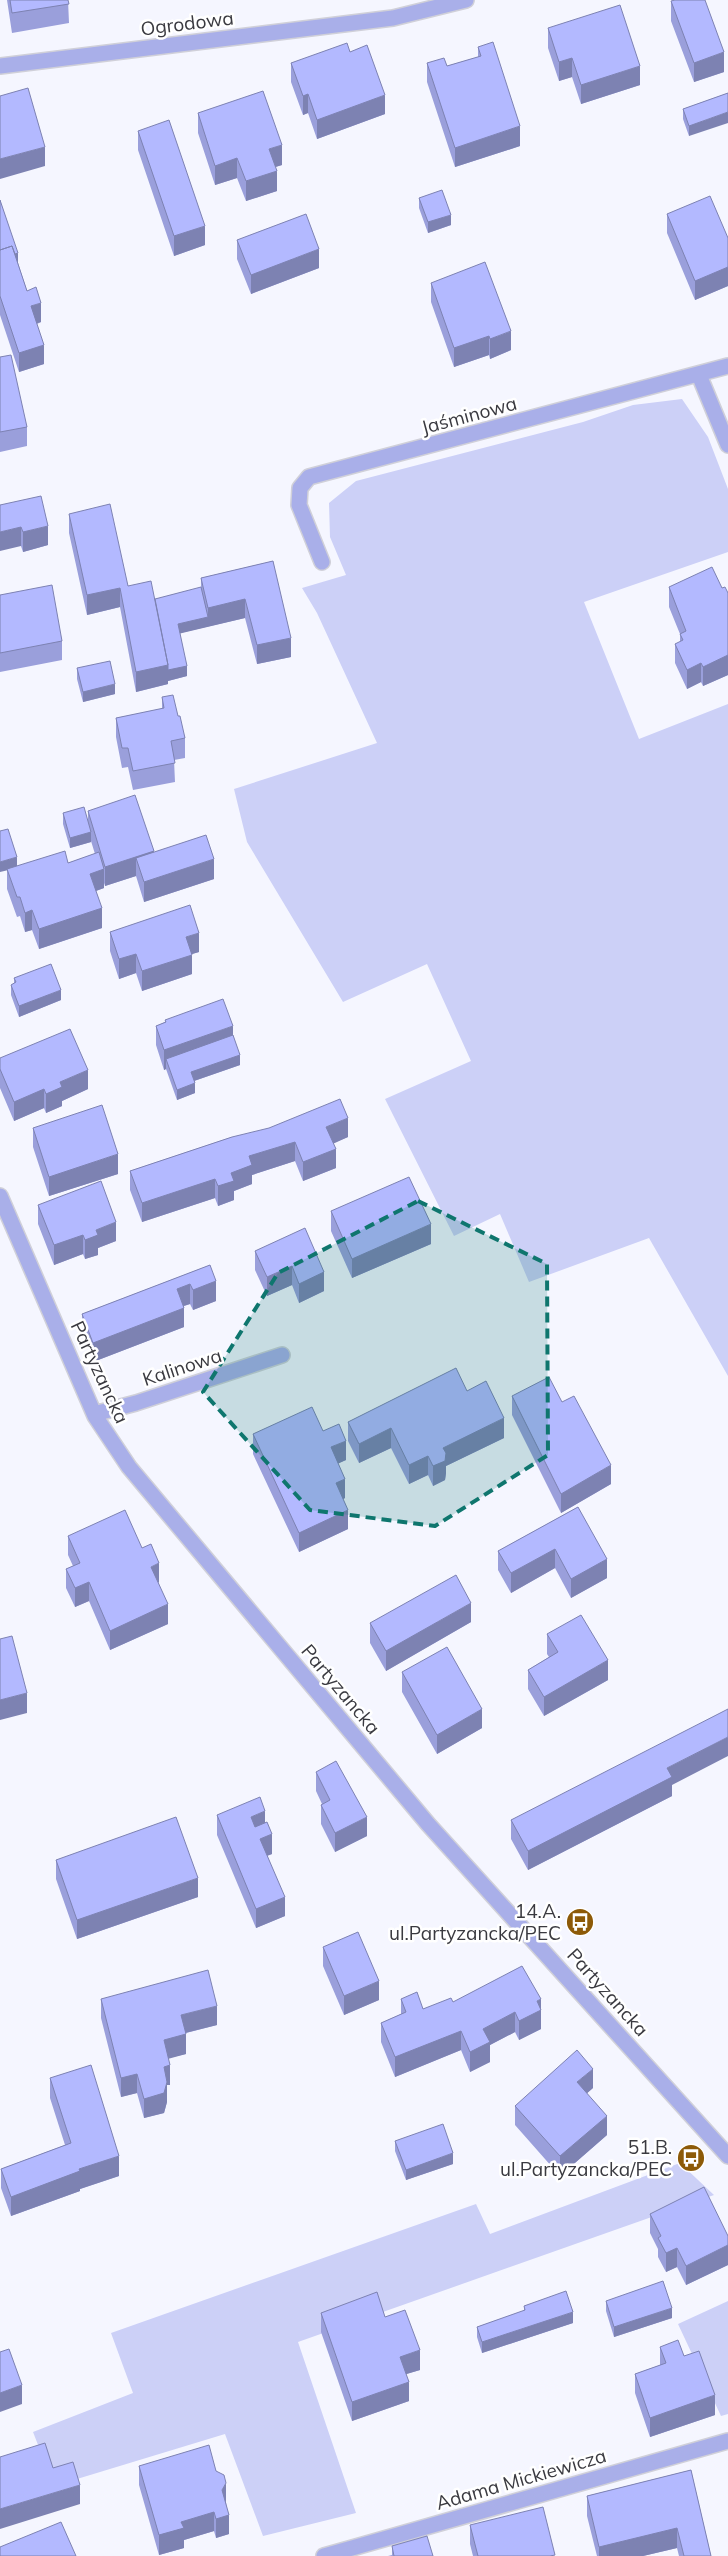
<svg xmlns="http://www.w3.org/2000/svg" width="728" height="2556" viewBox="0 0 728 2556" font-family="Mulish,sans-serif">
<rect width="100%" height="100%" fill="#f5f6ff"/>
<path fill="#ccd0f7" d="M682 399 708 437 728 489V552L584 602 639 739 728 704V1376L649 1238 529 1282 500 1214 454 1236 385 1099 471 1061 427 964 343 1002 247 842 234 789 377 743 317 613 302 588 346 575 330 537 329 503 356 481 583 422 633 405Z
M680 2163 714 2195 298 2342 356 2513 263 2536 225 2434 54 2486 33 2432 133 2393 111 2333 476 2204 490 2234Z
M728 2301V2414L721 2416 678 2324Z"/>
<g fill="none" stroke-linecap="round" stroke-linejoin="round">
<defs>
<path id="minor" d="M0 66 393 18 466 0
M699 375 728 445
M322 562 299 505 300 488 309 477 728 366
M0 1196 95 1416 129 1467 428 1824 728 2156
M94 1414 136 1403 282 1355
M324 2556 728 2441"/>
</defs>
<use href="#minor" stroke="#d0d0d9" stroke-width="18"/>
<use href="#minor" stroke="#a9afe9" stroke-width="15"/>
</g>
<path fill="#9a9fdb" d="M7 0H68L69 23 12 33Z
M671 1 724 72 694 82 671 21Z
M548 28 640 85 581 104 572 77 559 81 548 48Z
M478 47 520 146 455 167 427 82V63L447 66 478 57Z
M350 52 385 114 317 139 308 113 303 115 291 82V63Z
M728 93 689 136 683 119V109Z
M198 113 282 165 275 167 277 191 246 201 237 178 215 185 198 133Z
M138 131 205 245 174 256 138 150Z
M419 198 451 225 428 233 419 208Z
M0 200 18 263 27 291 41 322 37 324 44 364 19 372 0 315Z
M667 214 728 238V286L695 300 667 233Z
M237 240 319 268 251 294 237 259Z
M431 283 511 350 490 359 489 355 454 367 431 302Z
M0 357 27 427V446L0 452Z
M0 505 48 545 23 552 21 546Z
M69 514 128 586 155 599 201 588V578L273 561 291 657 257 664 245 618 180 633 187 676 168 681V684L136 692 120 607 87 615 69 533Z
M669 587 722 588 728 593V675L703 686 701 682 687 689 675 663V644L680 642V634L669 607Z
M0 595 62 641V660L0 672Z
M77 668 115 694 83 702 77 679Z
M162 697 178 716 185 738V758L174 760 175 782 133 790 128 767 122 768 116 737V718L162 709Z
M88 811 154 852 214 879 144 902 136 876 105 886 104 883V888L96 891 102 928 39 949 32 930 25 932 20 916 17 917 7 889V870L17 866 68 863 95 854 91 841V842L70 848 63 824V813L88 820Z
M110 932 199 952 191 954 192 974 142 991 136 973 119 979 110 951Z
M14 978 61 1000 19 1017 11 995V985L14 983Z
M165 1020 233 1035 240 1065 194 1081 195 1093 177 1100 166 1069 164 1070 156 1045V1026L165 1022Z
M0 1058 88 1089 62 1101V1106L46 1113 44 1108 14 1121 0 1088Z
M33 1128 118 1174 49 1196 33 1147Z
M232 1137H348L333 1143 336 1168 303 1181 295 1161 252 1175V1184L234 1191V1200L218 1206 215 1198 142 1222 130 1190V1171Z
M38 1205 116 1241 98 1248V1255L85 1259 83 1254 54 1265 38 1224Z
M331 1211 431 1244 352 1278 331 1231Z
M255 1251 324 1272V1291L299 1303 292 1285 267 1296 255 1270Z
M210 1265 216 1301 193 1310 190 1304 184 1306V1327L93 1362 82 1333V1314Z
M467 1391 504 1438 446 1466V1473L445 1480 433 1486 428 1475 409 1484 391 1448 359 1463 348 1441V1422Z
M512 1396 611 1484 561 1513 512 1415Z
M323 1431 346 1460 338 1463 345 1498 343 1499 348 1529 299 1552 253 1454V1434Z
M578 1507 607 1578 571 1598 555 1568 511 1593 498 1570V1551Z
M68 1536 142 1548 159 1582 158 1583 168 1624 110 1650 89 1601 75 1607 66 1588V1569L73 1566 68 1555Z
M471 1622 386 1671 370 1643V1623Z
M547 1634 608 1680 544 1716 528 1689V1670L549 1657 547 1654Z
M402 1672 482 1728 437 1754 402 1692Z
M316 1772 367 1836 335 1852 321 1824V1805L322 1804 316 1791Z
M672 1785V1796L528 1870 511 1839V1820Z
M217 1815 265 1823 272 1854 267 1856 285 1916 256 1928 217 1835Z
M56 1860 198 1897 77 1939 56 1879Z
M323 1947 379 2000 344 2015 323 1966Z
M101 1999 217 2025 186 2033V2054L168 2058 170 2085H167V2102L164 2113 144 2118 137 2093 121 2097 101 2018Z
M401 1999 423 2009 453 2002 541 2009V2029L519 2040 515 2032 490 2045V2062L470 2072 461 2050 395 2077 381 2042V2023L401 2014Z
M50 2078 119 2176 80 2189V2191L11 2216 1 2188V2169L65 2145 50 2098Z
M593 2088 587 2093 607 2135 560 2176 515 2125V2106Z
M395 2141 453 2164 406 2180 395 2151Z
M650 2214 728 2236V2265L686 2285 677 2267 666 2272 658 2257V2249L650 2233Z
M606 2301 672 2318 614 2337 606 2311Z
M524 2306 573 2323 482 2353 477 2337V2327L524 2311Z
M321 2313 385 2317 420 2370 406 2374 409 2401 352 2421 321 2332Z
M660 2347 684 2356 715 2415 650 2437 635 2393V2374L660 2365Z
M139 2466 226 2502 229 2534 216 2538 214 2531 184 2540V2548L159 2555 139 2485Z
M691 2470 711 2556H679L677 2548 643 2556H597L587 2516V2496Z
M470 2525 555 2556H473L470 2544Z
M392 2546 433 2556H388L392 2555Z"/>
<path fill="#7d82b2" d="M724 52V72L694 82V63Z
M572 58V77L559 81V62Z
M640 66V85L581 104V85Z
M308 94V113L303 115V96Z
M385 95V114L317 139V120Z
M728 112V123L689 136V126Z
M520 126V146L455 167V148Z
M282 145V165L269 169V149Z
M45 147V166L0 179V159Z
M237 158V178L215 185V166Z
M277 171V191L246 201V181Z
M451 215V225L428 233V222Z
M205 226V245L174 256V236Z
M319 249V268L251 294V275Z
M18 253V263L0 259Z
M728 267V286L695 300V281Z
M41 303V322L31 325V306Z
M511 331V350L490 359V339Z
M489 336V355L454 367V348Z
M44 345V364L19 372V353Z
M48 526V545L23 552V532Z
M21 527V546L0 551V532Z
M120 588V607L87 615V595Z
M245 599V618L178 634V624L208 617V608Z
M291 638V657L257 664V645Z
M728 655V675L703 686V667Z
M701 663V682L687 689V670Z
M168 665 187 666V676L168 681V684L136 692V672Z
M115 684V694L83 702V692Z
M91 832V842L70 848V838Z
M154 851V870L136 858V876L105 886V867Z
M17 857V868L0 872V862Z
M214 859V879L144 902V882Z
M104 869V888L90 893V874Z
M102 908V928L39 949V929Z
M32 910V930L25 932V913Z
M199 933V952L186 956V937Z
M136 954V973L119 979V959Z
M192 955V974L142 991V971Z
M61 990V1000L19 1017V1006Z
M233 1026V1045L166 1059V1069L164 1070V1050Z
M240 1055V1065L191 1082V1072Z
M88 1070V1089L62 1101V1106L46 1113V1094L60 1082Z
M195 1083V1093L177 1100V1090Z
M44 1089V1108L14 1121V1102Z
M348 1118V1137L326 1147V1127Z
M295 1142V1161L252 1175V1184L234 1191V1200L218 1206V1186L231 1173 249 1156Z
M336 1149V1168L303 1181V1162Z
M118 1154V1174L49 1196V1177Z
M215 1179V1198L142 1222V1203Z
M116 1222V1241L98 1248V1255L85 1259V1240L96 1230Z
M431 1224V1244L352 1278V1259Z
M83 1235V1254L54 1265V1245Z
M292 1266V1285L267 1296V1277Z
M324 1272V1291L299 1303V1284Z
M216 1281V1301L193 1310V1290Z
M190 1284V1304L177 1308V1289Z
M184 1308V1327L93 1362V1343Z
M504 1418V1438L446 1466V1473L445 1480 433 1486V1466L443 1448Z
M391 1428V1448L359 1463V1444Z
M346 1441V1460L331 1467V1447Z
M428 1456V1475L409 1484V1465Z
M611 1465V1484L561 1513V1494Z
M345 1479V1498L336 1503V1483Z
M348 1510V1529L299 1552V1533Z
M555 1549V1568L511 1593V1573Z
M607 1559V1578L571 1598V1579Z
M159 1563V1582L151 1586V1567Z
M89 1582V1601L75 1607V1588Z
M471 1603V1622L386 1671V1651Z
M168 1604V1624L110 1650V1631Z
M608 1660V1680L544 1716V1697Z
M27 1693V1713L0 1720V1700Z
M482 1709V1728L437 1754V1735Z
M728 1737V1756L672 1785V1796L528 1870V1851L667 1768Z
M265 1811V1830L251 1837V1817Z
M367 1817V1836L335 1852V1833Z
M272 1834V1854L260 1858V1839Z
M198 1878V1897L77 1939V1920Z
M285 1897V1916L256 1928V1909Z
M379 1981V2000L344 2015V1996Z
M541 1999V2029L519 2040V2021L537 2001Z
M217 2006V2025L181 2034V2015Z
M515 2012V2032L490 2045V2062L470 2072V2052L483 2029Z
M461 2031V2050L395 2077V2057Z
M186 2034V2054L164 2060V2040Z
M170 2065V2085H167V2102L164 2113 144 2118V2099L164 2067Z
M593 2069V2088L577 2102V2082Z
M137 2074V2093L121 2097V2078Z
M607 2116V2135L560 2176V2156Z
M453 2153V2164L406 2180V2170Z
M119 2156V2176L80 2189V2191L11 2216V2197L79 2169Z
M728 2245V2265L686 2285V2266Z
M677 2248V2267L666 2272V2253Z
M672 2308V2318L614 2337V2327Z
M573 2312V2323L482 2353V2342Z
M420 2350V2370L400 2376V2357Z
M409 2382V2401L352 2421V2402Z
M22 2385V2404L0 2412V2393Z
M715 2395V2415L650 2437V2418Z
M226 2483V2502L222 2510V2490Z
M80 2485V2504L0 2529V2509Z
M214 2512V2531L184 2540V2548L159 2555V2535L181 2522Z
M229 2515V2534L216 2538V2519Z
M677 2528V2548L643 2556H599V2547Z"/>
<path fill="#b3b9ff" stroke="#7d82b2" d="M10 0H68L69 4 12 13Z
M675 0H705L724 52 694 63 671 1Z
M620 5 640 66 581 85 572 58 559 62 548 28Z
M493 42 520 126 455 148 427 63 444 58 447 66 481 56 478 47Z
M347 43 350 52 367 45 385 95 317 120 308 94 303 96 291 63Z
M28 88 45 147 0 159V96Z
M263 91 282 145 269 149 277 171 246 181 237 158 215 166 198 113Z
M728 93V112L689 126 683 109Z
M169 120 205 226 174 236 138 131Z
M442 190 451 215 428 222 419 198Z
M710 196 728 238V267L695 281 667 214Z
M0 200 18 253 15 254 12 246 0 250Z
M306 214 319 249 251 275 237 240Z
M12 246 27 291 36 287 41 303 31 306 44 345 19 353 0 296V250Z
M485 262 511 331 490 339 489 336 454 348 431 283Z
M11 355 27 427 0 432V357Z
M41 496 48 526 23 532 21 527 0 532V505Z
M110 504 128 586 151 581 168 665 136 672 120 588 87 595 69 514Z
M273 561 291 638 257 645 245 599 208 608 201 578Z
M712 567 722 588 725 587 728 593V655L703 667 701 663 687 670 675 644 683 640 680 634 686 631 669 587Z
M52 585 62 641 0 653V595Z
M201 587 208 617 178 624 187 666 168 670V665L155 599Z
M110 661 115 684 83 692 77 668Z
M173 695 178 716H180L185 738 171 741 175 763 133 771 128 748H122L116 718 164 708 162 697Z
M135 795 154 851 105 867 88 811Z
M84 807 91 832 70 838 63 813Z
M8 829 17 857 0 862V831Z
M206 835 214 859 144 882 136 858Z
M65 851 68 863 99 852 104 869 90 874 102 908 39 929 32 910 25 913 20 897H17L7 869Z
M190 905 199 933 186 937 192 955 142 971 136 954 119 959 110 932Z
M51 964 61 990 19 1006 11 985 16 982 14 978Z
M223 999 233 1026 164 1050 156 1026 166 1022 165 1020Z
M70 1029 88 1070 60 1082 62 1087 46 1094 44 1089 14 1102 0 1069V1058Z
M233 1035 240 1055 191 1072 195 1083 177 1090 166 1059Z
M340 1099 348 1118 326 1127 336 1149 303 1162 295 1142 249 1156 252 1165 231 1173 234 1181 218 1186 215 1179 142 1203 130 1171 232 1137 269 1128Z
M102 1105 118 1154 49 1177 33 1128Z
M409 1177 431 1224 352 1259 331 1211Z
M101 1181 116 1222 96 1230 98 1235 85 1240 83 1235 54 1245 38 1205Z
M305 1228 324 1272 299 1284 292 1266 267 1277 255 1251Z
M210 1265 216 1281 193 1290 190 1284 177 1289 184 1308 93 1343 82 1314Z
M456 1368 467 1391 486 1381 504 1418 443 1448 446 1453 445 1461 433 1466 428 1456 409 1465 391 1428 359 1444 348 1422Z
M549 1377 562 1402 574 1396 611 1465 561 1494 512 1396Z
M312 1407 323 1431 339 1424 346 1441 331 1447 345 1479 336 1483 348 1510 299 1533 253 1434Z
M578 1507 607 1559 571 1579 555 1549 511 1573 498 1551Z
M125 1510 142 1548 151 1544 159 1563 151 1567 168 1604 110 1631 89 1582 75 1588 66 1569 80 1563 68 1536Z
M456 1575 471 1603 386 1651 370 1623Z
M581 1615 608 1660 544 1697 528 1670 558 1652 547 1634Z
M12 1636 27 1693 0 1700V1639Z
M447 1647 482 1709 437 1735 402 1672Z
M728 1709V1737L667 1768 672 1777 528 1851 511 1820Z
M336 1761 367 1817 335 1833 321 1805 330 1800 316 1772Z
M260 1797 265 1811 251 1817 255 1827 267 1822 272 1834 260 1839 285 1897 256 1909 217 1815Z
M176 1817 198 1878 77 1920 56 1860Z
M358 1932 379 1981 344 1996 323 1947Z
M522 1966 541 1999 537 2001 541 2010 519 2021 515 2012 483 2029 490 2042 470 2052 461 2031 395 2057 381 2023 406 2012 401 1999 417 1992 423 2009 451 1998 453 2002Z
M208 1970 217 2006 181 2015 186 2034 164 2040 170 2065 164 2067 167 2082 164 2093 144 2099 137 2074 121 2078 101 1999Z
M577 2050 593 2069 577 2082 607 2116 560 2156 515 2106Z
M91 2065 119 2156 79 2169 80 2171 11 2197 1 2169 71 2143 50 2078Z
M443 2124 453 2153 406 2170 395 2141Z
M704 2187 728 2236V2245L686 2266 677 2248 666 2253 658 2238 661 2236 650 2214Z
M663 2281 672 2308 614 2327 606 2301Z
M566 2291 573 2312 482 2342 477 2327 525 2310 524 2306Z
M377 2292 385 2317 405 2310 420 2350 400 2357 409 2382 352 2402 321 2313Z
M678 2340 684 2356 699 2351 715 2395 650 2418 635 2374 666 2363 660 2347Z
M9 2349 22 2385 0 2393V2352Z
M45 2443 53 2468 73 2462 80 2485 0 2509V2457Z
M209 2445 216 2471 224 2475 226 2483 222 2490 229 2515 216 2519 214 2512 181 2522 184 2528 159 2535 139 2466Z
M691 2470 711 2556H684L677 2528 599 2547 587 2496Z
M543 2507 555 2555 550 2556H478L470 2525Z
M61 2522 76 2556H0V2547Z
M427 2536 433 2556H394L392 2546Z"/>
<path fill="#0f766e" fill-opacity="0.2" stroke="#0f766e" stroke-width="4" stroke-dasharray="10 6" stroke-linejoin="round" d="M418 1201 547 1264 548 1455 435 1526 310 1510 203 1392 278 1273Z"/>
<defs>
<symbol id="bus-disc" viewBox="-11 -11 22 22"><circle r="9.5" fill="#8d5a08" stroke="#fff"/><path d="M-5-6H5V4H4V6H2V4H-2V6H-4V4H-5ZM-3.5-4V0h7V-4ZM-3.5 1.2v1.5H-2V1.2ZM2 1.2v1.5H3.5V1.2Z" fill="#fff"/></symbol>
</defs>
<g fill-rule="evenodd">
<use href="#bus-disc" x="564" y="1906" width="32" height="32"/>
<use href="#bus-disc" x="675" y="2142" width="32" height="32"/>
</g>
<g text-anchor="middle" stroke-width="5" stroke-linejoin="round" paint-order="stroke">
<g font-size="19" fill="#3a3a40" stroke="#fff">
<text transform="translate(187 23) rotate(-7)" y="7">Ogrodowa</text>
<text transform="translate(469 415) rotate(-15)" y="7">Jaśminowa</text>
<text transform="translate(182 1367) rotate(-18)" y="7">Kalinowa</text>
<text transform="translate(100 1372) rotate(65)" y="7">Partyzancka</text>
<text transform="translate(341 1689) rotate(50)" y="7">Partyzancka</text>
<text transform="translate(608 1992) rotate(48)" y="7">Partyzancka</text>
<text transform="translate(521 2479) rotate(-16)" y="7">Adama Mickiewicza</text>
</g>
<g font-size="19" fill="#3a3a40" stroke="#fff" text-anchor="end">
<text x="561" y="1918">14.A.<tspan x="561" dy="22">ul.Partyzancka/PEC</tspan></text>
<text x="672" y="2154">51.B.<tspan x="672" dy="22">ul.Partyzancka/PEC</tspan></text>
</g>
</g>
</svg>
